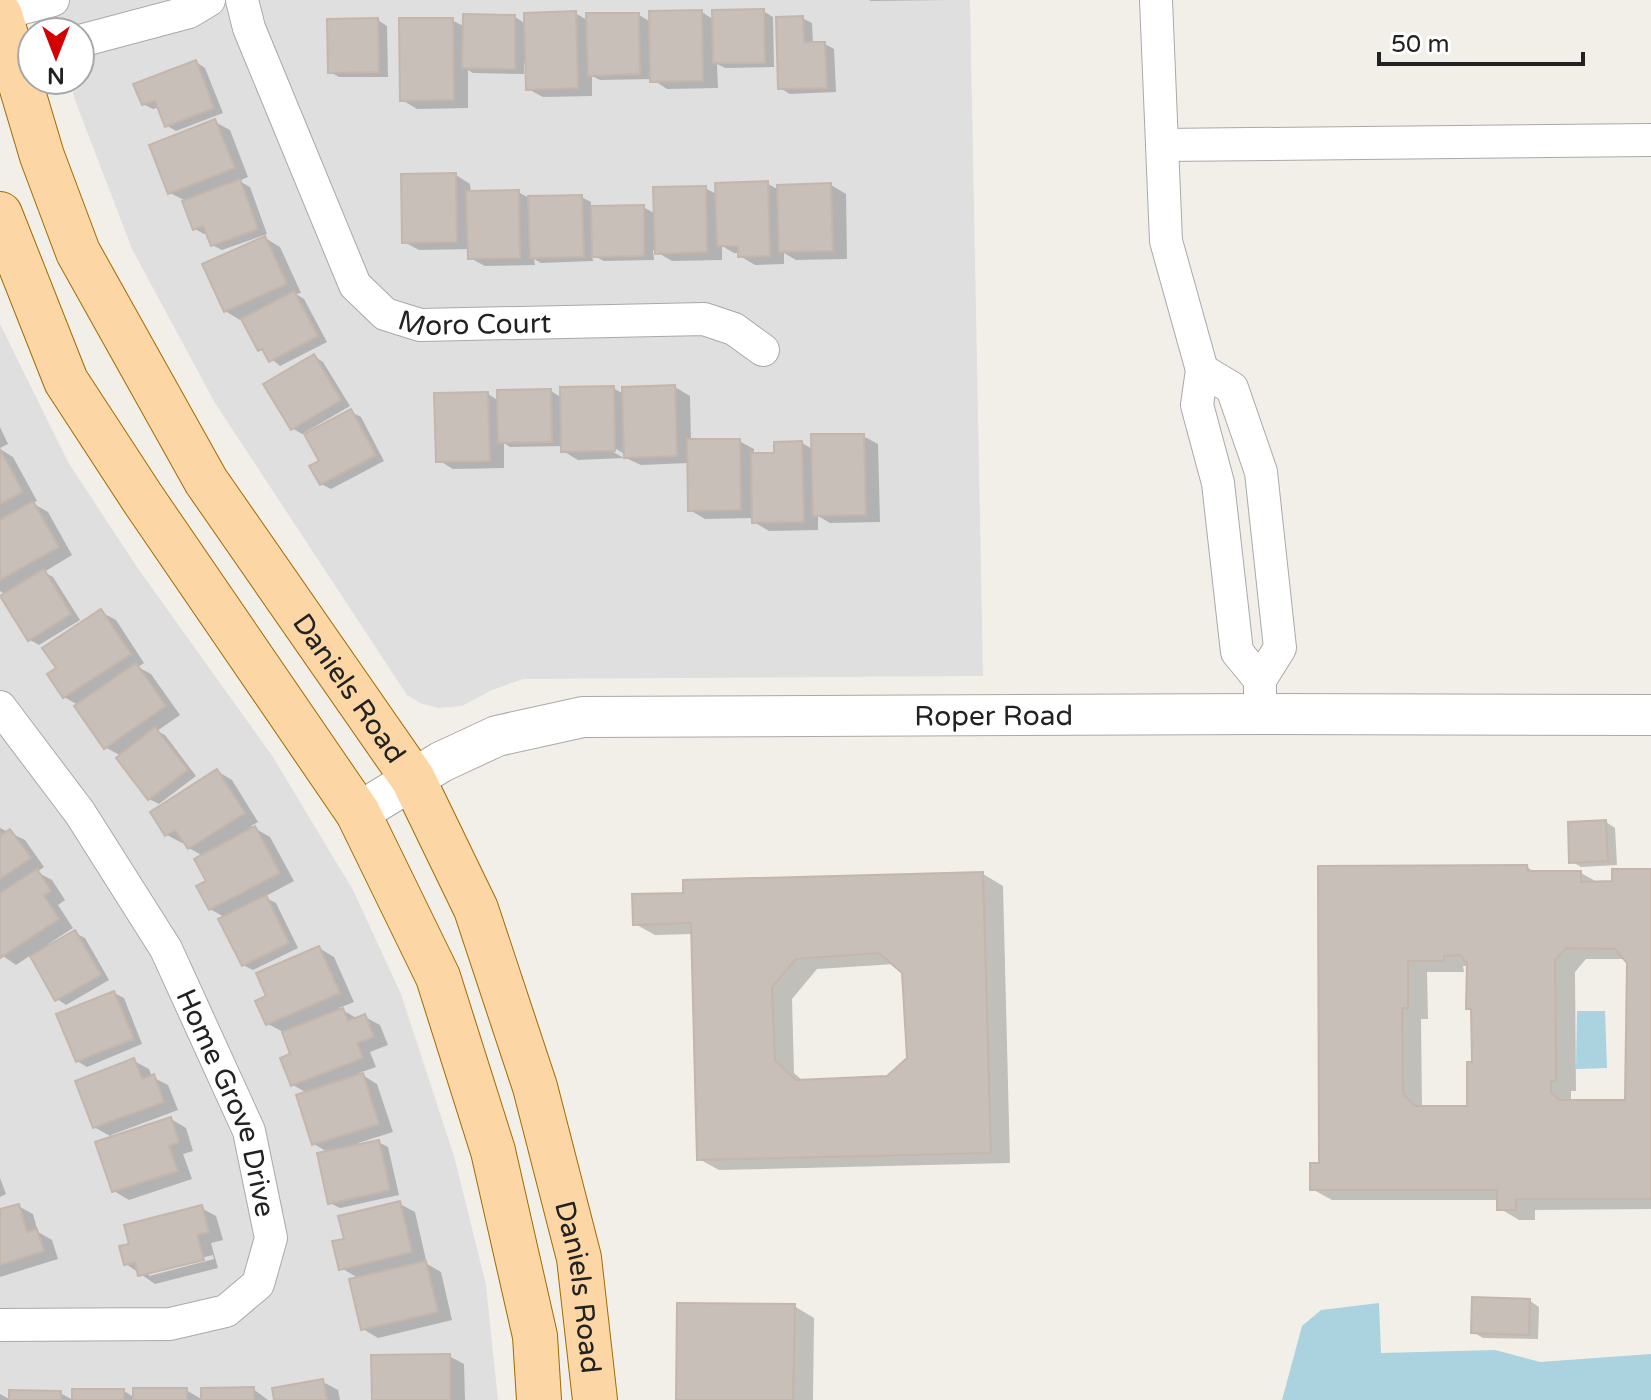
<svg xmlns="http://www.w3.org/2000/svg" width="1651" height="1400" viewBox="0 0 1651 1400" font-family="'Varela Round',sans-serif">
<rect width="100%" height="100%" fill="#f2efe9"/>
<path fill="#e0dfdf" d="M50 0H970L983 676 523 679 492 690 462 706 438 708 420 703 407 695 215 403 132 249 75 100 70 80H80V32H58Z
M0 324 68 462 137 567 273 757 353 890 401 994 454 1156 486 1285 498 1400H0Z"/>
<path fill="#aad3df" d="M1577 1011H1605L1607 1068 1576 1069Z
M1379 1303 1381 1353 1495 1350 1540 1362 1651 1354V1400H1282L1302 1326 1321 1310Z"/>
<path fill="#0003" fill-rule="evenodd" d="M869 0H949L871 1Z
M763 11 773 17 774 67 725 68 717 64 718 88 667 89 652 79 600 80 592 76V96L543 97 528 89 527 62H524V74L473 73 468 70V108L417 109 402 100 452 20 465 27 515 17 526 24 575 13 589 21 639 15 651 22 702 12 714 20Z
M802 18 812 23 813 44H825L834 49 836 92 790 94 780 88Z
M378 20 387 26 388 77H339L330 72Z
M196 62 205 68 223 113 176 131 166 125 160 107 153 109 143 104Z
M215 122 230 130 248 177 239 181 250 187 267 234 222 250 212 245 208 233 204 234 195 229 184 200 170 193Z
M456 175 470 184 471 193 518 192 529 198 581 197 591 202V208L643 207 656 214 705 188 718 195 768 184 779 190 831 185 846 194 847 259 796 260 784 253V264L755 265 740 256V253H734L722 246V260L672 261 653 250 654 260 604 261 592 255 593 261 541 263 534 259 535 265 485 266 470 258V249L419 250 404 242Z
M265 238 280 247 301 293 296 294 304 299 327 342 280 366 260 349 243 318 240 320 225 311Z
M314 356 323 362 350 406 302 434 292 428Z
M675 387 690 396 691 441H739L754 449V455H776L802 443 814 450 863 436 878 444 880 522 830 523 818 516V530L769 531 754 522V518L705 519 690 510 689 463 641 465 626 458V455L608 444 606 448 624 458 578 460 563 451V446L510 447 504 443V468L453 469 438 460 488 394 499 401 551 391 562 398 613 388 624 394Z
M351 412 361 417 384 461 331 489 321 484 322 462Z
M0 427 8 444 0 448Z
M0 449 13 457 37 501 32 503 48 512 72 555 44 572 53 577 80 620 39 645 30 640 6 595 0 591Z
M101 612 116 620 144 663 138 667 151 674 180 715 157 731 165 735 196 776 159 804 149 799 121 756 105 747 78 705 64 697 59 668Z
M217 771 232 780 258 822 251 826 270 837 294 881 264 897 276 903 298 948 253 970 243 965 226 918 210 909 209 882 203 856 189 848 185 841 182 843 167 835Z
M1606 822 1615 828 1617 865 1581 867 1571 861Z
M0 828 25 840 44 867 37 872 52 880 65 900 58 905 73 928 47 945 49 948 75 933 85 938 109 980 66 1005 57 999 31 955 16 965 0 954Z
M1527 867 1536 873H1581L1599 883H1614L1651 871V1209L1535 1210V1220H1519L1499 1208V1200H1332L1312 1189 1321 1165 1320 868ZM1586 959H1626L1629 962 1627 1102H1571V1091H1576L1575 972ZM1463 966H1468V1008L1473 1011 1474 1065 1469 1108H1422L1421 1019H1428L1427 972H1464Z
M983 874 1003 886 1010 1163 719 1170 699 1159 693 934 655 935 635 924ZM895 964 904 972 909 1059 888 1078 803 1081 794 1073 792 999 817 969Z
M319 948 334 957 354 1002 339 1008 358 1019 365 1017 380 1025 388 1045 370 1052 376 1067 359 1073 377 1084 393 1132 358 1143V1146L378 1142 388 1147 399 1195 340 1208 330 1203 329 1153 314 1144 307 1093 293 1085V1055L283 1032 268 1024 269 997Z
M114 993 124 998 142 1044 87 1067 77 1061Z
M134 1061 149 1069 152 1077 168 1085 178 1110 111 1135 112 1137 94 1127Z
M171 1119 186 1128 193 1151 183 1154 192 1179 129 1200 114 1191Z
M0 1178 6 1194 0 1197Z
M400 1204 415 1212 426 1260 422 1261 441 1272 452 1320 378 1338 363 1329 360 1279 341 1268 346 1240Z
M18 1206 33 1214 38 1232 52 1240 58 1259 0 1277V1211Z
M201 1208 216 1216 223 1240 211 1243 218 1268 155 1284 126 1264 131 1246ZM213 1255 214 1259 149 1276V1271Z
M1530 1301 1539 1307 1538 1339 1483 1338 1473 1332Z
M794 1306 814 1318 813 1400H678Z
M449 1356 464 1364 465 1400H374Z
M323 1382 338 1390 340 1400H276Z
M253 1389 268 1400H203Z
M186 1390 203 1400H74L124 1391 135 1398Z
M60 1393 73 1400H11Z
M0 1394 11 1400H0Z"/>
<path fill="#c7bfb8" stroke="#c4b6ab" stroke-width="2" fill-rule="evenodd" d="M764 9 765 63H713L712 10Z
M702 10 703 81 650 82 649 11Z
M576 11 578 88 526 90 524 13Z
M586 13H639L640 74 588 76Z
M463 14 515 15V69L462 68Z
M803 16 804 42H825L827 88 778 89 776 17Z
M378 18 379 72 328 73 327 19Z
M399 18H453L454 100 400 101Z
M196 60 214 108 165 127 155 101 142 105 133 84Z
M215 119 235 168 168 194 149 145Z
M456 173 457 242 402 243 401 174Z
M240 179 258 229 211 246 203 226 193 230 182 201Z
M768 181 770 256 738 257V246H717L715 183Z
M831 183 833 251 779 252 777 185Z
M706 186 707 252 655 254 653 187Z
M519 190 520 258 468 259 466 191Z
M582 195 584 257 530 258 528 196Z
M644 205V256L592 257 591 206Z
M265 236 287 284 224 312 202 264Z
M294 291 318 336 269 362 262 349 258 351 241 319Z
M314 354 341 400 291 430 263 384Z
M675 385 677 456 624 458 622 387Z
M614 386 615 451 561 452 560 387Z
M551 389 552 442 498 443 497 390Z
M488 392 490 461 436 462 434 393Z
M351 409 376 455 320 485 309 466 319 461 304 434Z
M811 434H864L866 515 813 516Z
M687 439H740L741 510 688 511Z
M802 441 804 522 752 523 751 453H774V442Z
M0 449 23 492 0 504Z
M33 501 59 547 0 580V520Z
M44 569 71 614 28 641 0 596Z
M101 609 131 654 63 698 47 674 56 668 42 648Z
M136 663 166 706 104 749 74 706Z
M155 727 188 770 148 800 116 758Z
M217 769 245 813 188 849 175 830 165 836 150 812Z
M1606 820 1608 861 1569 863 1568 822Z
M255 826 280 873 209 910 196 886 206 881 194 859Z
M10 829 31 858 0 879V833L1 835Z
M1527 865 1528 871H1581V882L1612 881V869H1651V1199H1516V1210H1497V1190H1310V1163H1319L1318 866ZM1566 948 1615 949 1627 963 1625 1100H1559L1551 1092V1081H1556L1555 960ZM1460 955 1467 963 1466 1009H1471L1472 1062H1467V1106H1415L1403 1094 1402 1008H1408V961H1444V956Z
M37 869 51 891 44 896 59 919 0 958V893Z
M983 872 991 1153 697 1160 691 923 633 925 632 894 683 893V880ZM879 953 902 973 907 1058 887 1076 796 1080 775 1060 772 987 796 959Z
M266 895 289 943 242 966 218 919Z
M75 930 101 975 55 1001 30 956Z
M319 946 340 993 266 1025 255 1001 266 996 256 973Z
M114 991 134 1039 76 1062 56 1014Z
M343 1008 348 1021 365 1014 374 1037 357 1043 363 1058 291 1086 280 1058 290 1054 282 1032Z
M134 1058 142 1079 154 1074 164 1102 93 1128 75 1081Z
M363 1073 379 1124 312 1145 296 1095Z
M171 1117 179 1142 169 1146 178 1171 112 1192 95 1142Z
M379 1140 390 1190 328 1204 317 1153Z
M400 1201 412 1252 339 1270 332 1241 344 1239 338 1216Z
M19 1204 27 1232 37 1229 44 1251 0 1265V1209Z
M202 1205 209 1232 197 1235 204 1260 138 1276 135 1263 124 1265 119 1246 129 1244 124 1225Z
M426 1261 438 1312 361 1330 349 1279Z
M1472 1297 1530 1299 1529 1335 1471 1333Z
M677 1303 795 1304 793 1400H676Z
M450 1354V1400H372L371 1355Z
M323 1379 327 1400H274L272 1388Z
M254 1387V1400H201V1388Z
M133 1388H187V1400H133Z
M72 1389H124V1400H72Z
M9 1390 61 1391V1400H9Z"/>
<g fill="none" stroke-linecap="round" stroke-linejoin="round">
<defs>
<g id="minor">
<path id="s1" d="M242 0 249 28 355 285 385 314 420 325 704 319 734 329 763 350"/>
<path d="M1156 0 1166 241 1202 370 1197 405 1218 483 1237 652 1260 680"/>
<path d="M0 14 53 0"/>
<path d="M80 41 189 12 209 0"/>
<path d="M1162 145 1651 140"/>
<path d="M1202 370 1232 388 1261 472 1280 648 1260 680V698"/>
<path id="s2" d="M0 707 80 813 166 949 249 1131 271 1238 258 1284 226 1311 170 1324 0 1325"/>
</g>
<g id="tertiary">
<path id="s3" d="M358 813 441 762 497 736 583 717 1261 714 1651 715"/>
</g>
<g id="primary">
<path id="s4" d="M0 15 42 156 78 252 206 481 413 779 476 909 535 1087 579 1258 595 1400"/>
<path d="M0 214 66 381 143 499 358 813 438 977 493 1151 535 1336 539 1400"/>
</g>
</defs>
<use href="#minor" stroke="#a9a9a9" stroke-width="34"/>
<use href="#tertiary" stroke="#a9a9a9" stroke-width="42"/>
<use href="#primary" stroke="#a06b00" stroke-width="46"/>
<use href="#minor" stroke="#fff" stroke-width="32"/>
<use href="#tertiary" stroke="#fff" stroke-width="40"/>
<use href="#primary" stroke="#fcd6a4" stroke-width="44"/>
</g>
<g text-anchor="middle" stroke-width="6" stroke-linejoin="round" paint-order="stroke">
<g font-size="28" fill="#222" stroke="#fff">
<text dy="10" stroke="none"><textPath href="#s1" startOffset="440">Moro Court</textPath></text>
<text dy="10" stroke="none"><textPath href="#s4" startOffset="764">Daniels Road</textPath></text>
<text dy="10" stroke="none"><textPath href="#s3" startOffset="658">Roper Road</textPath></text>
<text dy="10" stroke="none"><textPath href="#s2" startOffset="460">Home Grove Drive</textPath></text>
<text dy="10" stroke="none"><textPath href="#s4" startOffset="1412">Daniels Road</textPath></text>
</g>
</g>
<g transform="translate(56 56) rotate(180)"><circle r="38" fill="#ffffff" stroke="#a7a7a7" stroke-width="2"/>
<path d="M0-6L14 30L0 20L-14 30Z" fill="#d40000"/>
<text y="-12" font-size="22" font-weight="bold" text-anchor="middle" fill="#222222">N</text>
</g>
<path d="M1379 52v12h204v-12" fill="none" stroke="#222222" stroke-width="4"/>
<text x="1391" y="52" font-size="24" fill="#222222" stroke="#ffffff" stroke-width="6" paint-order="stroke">50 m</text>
</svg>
